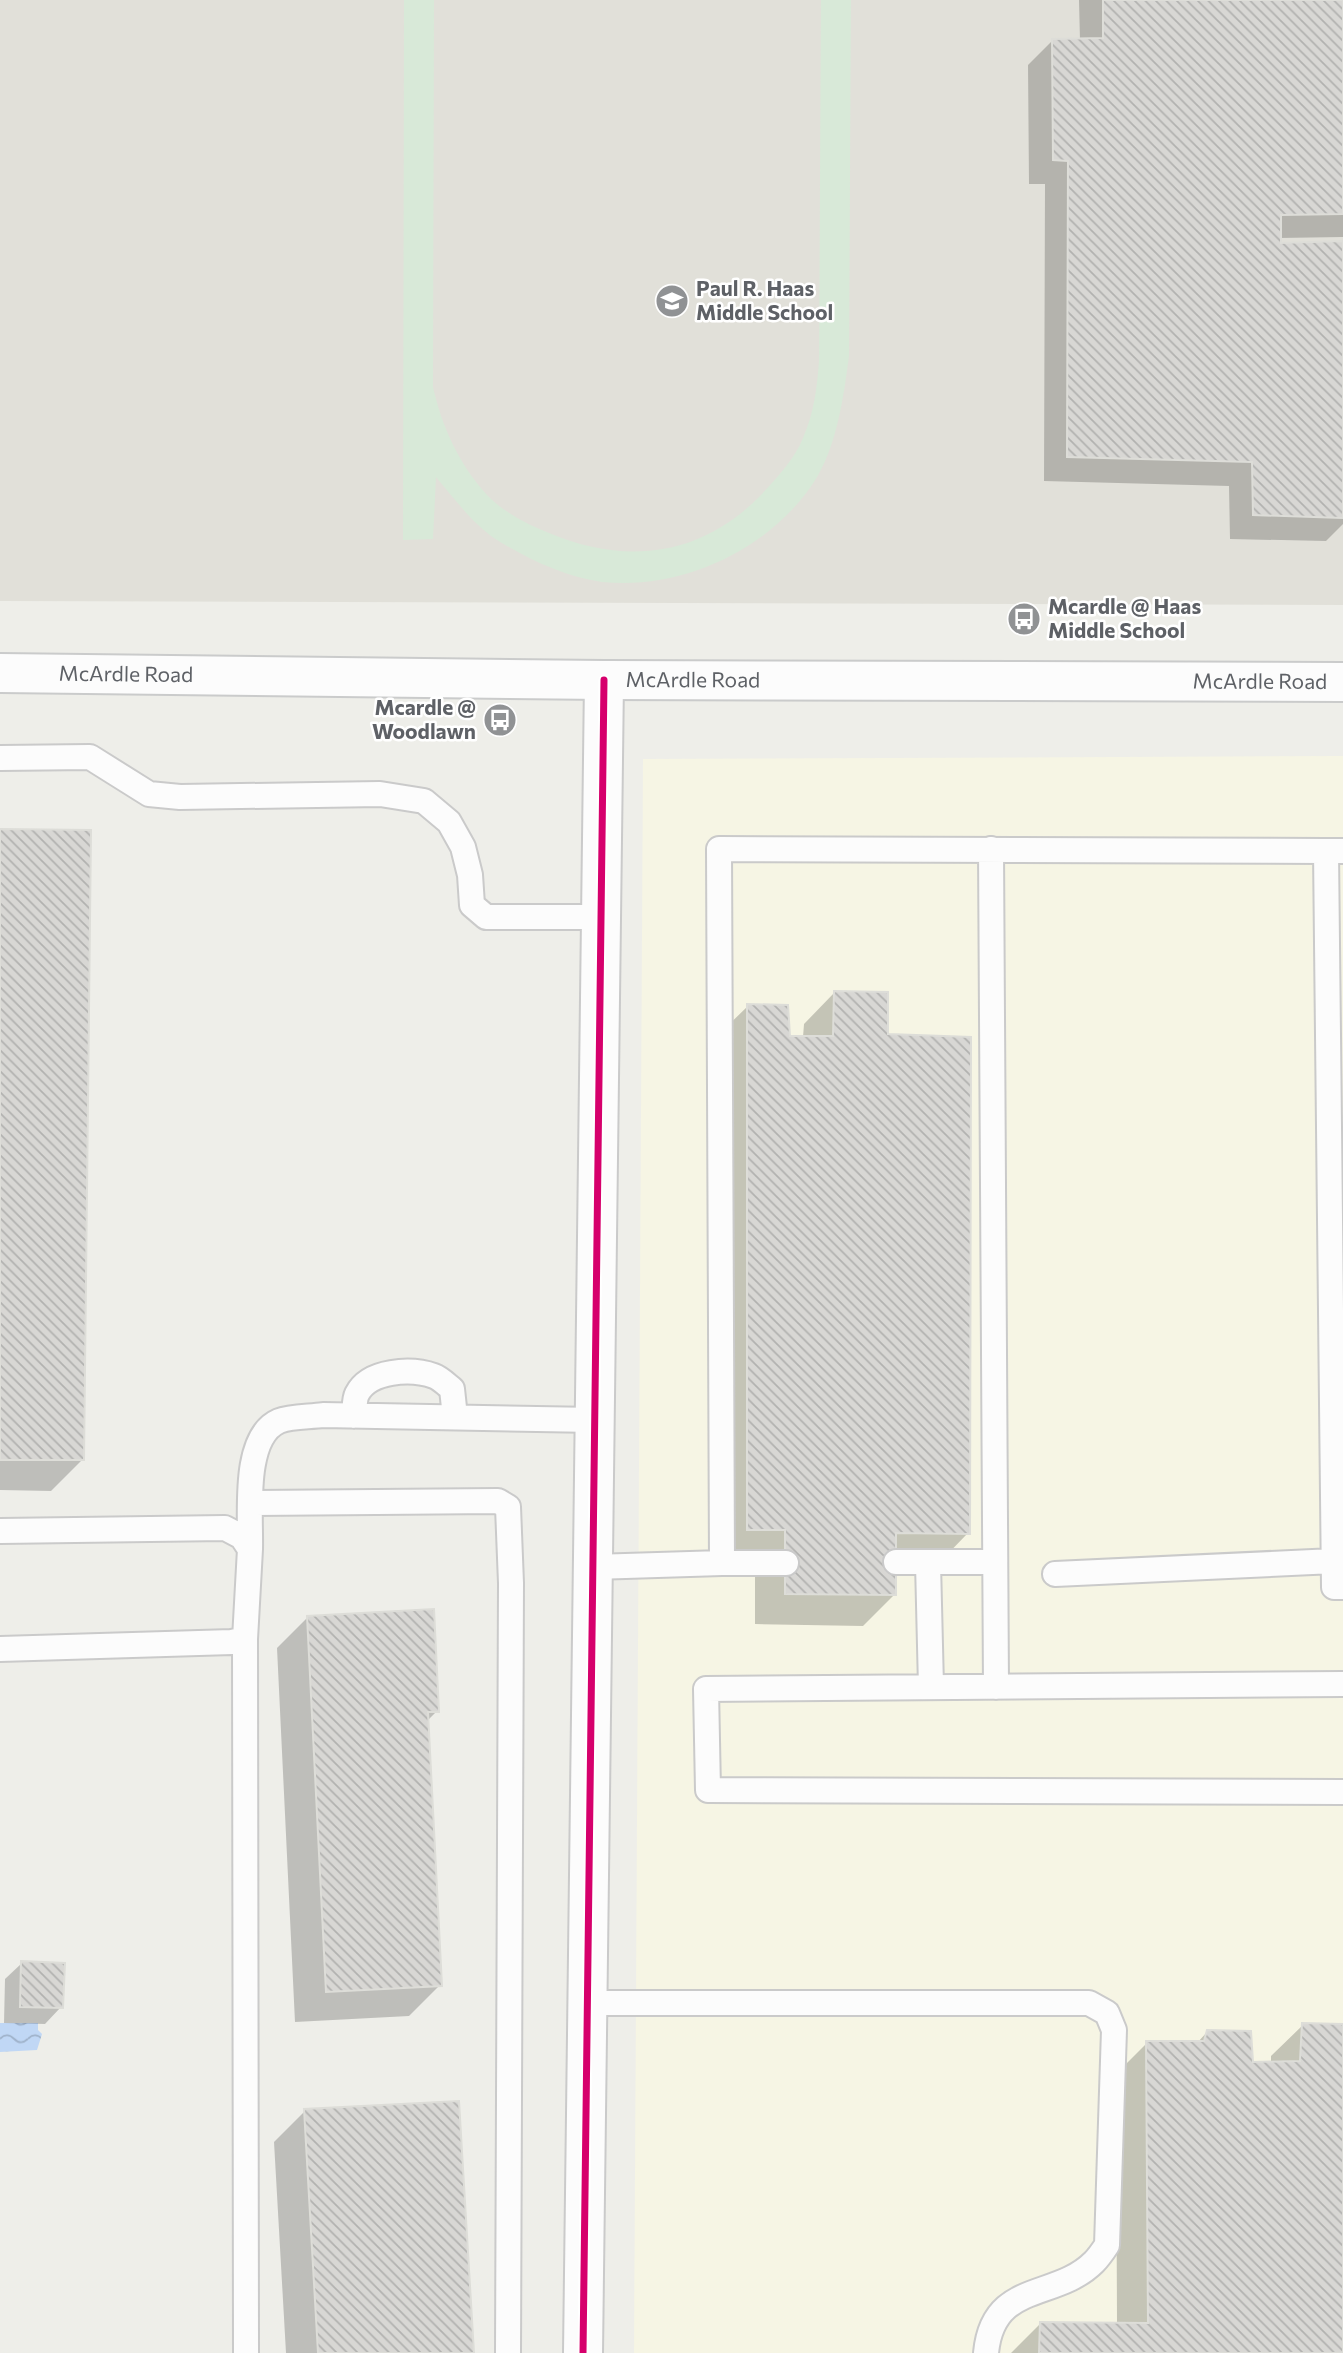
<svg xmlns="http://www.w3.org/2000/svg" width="1343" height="2353" viewBox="0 0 1343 2353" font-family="Commissioner,sans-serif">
<defs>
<pattern id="water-waves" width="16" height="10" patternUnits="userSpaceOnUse" patternTransform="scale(1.75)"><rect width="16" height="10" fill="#c0d7f5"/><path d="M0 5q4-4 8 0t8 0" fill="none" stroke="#9fb2ca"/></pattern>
<pattern id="building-back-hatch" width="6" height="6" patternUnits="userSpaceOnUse" patternTransform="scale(1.75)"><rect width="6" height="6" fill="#d8d7d4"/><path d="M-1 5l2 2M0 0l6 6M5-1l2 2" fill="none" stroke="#b2b2b0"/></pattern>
</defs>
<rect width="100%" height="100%" fill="#eeeee9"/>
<path fill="#f6f5e4" d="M1343 756V2353H634L643 759Z"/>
<path fill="#e1e0d9" d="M0 0H1343V605L0 601Z"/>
<path fill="#d8e9d8" d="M404 0H434L433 387C442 427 459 464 487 495 503 512 528 525 549 533 625 565 699 557 759 497 774 481 795 459 803 438 814 413 817 388 819 361L821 0H851L849 356C843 401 836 455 807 492 761 553 679 590 602 582 565 577 525 558 494 538 472 523 453 497 436 477L433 539 403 540Z"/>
<path fill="url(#water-waves)" d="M0 2023H38V2030L42 2034 37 2050 0 2052Z"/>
<path fill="#0003" d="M1079 0H1343V237L1279 238V245L1343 243V524L1326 541 1230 539 1229 486 1044 481 1045 184H1029L1028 65 1052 41H1080Z
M0 831 83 1459 51 1491 0 1490Z
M835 992 886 1036 968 1533 937 1565 894 1564V1595L863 1626 755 1624V1561L717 1560 716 1037 748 1006 788 1037H803L804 1024Z
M308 1617 437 1711 427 1721 440 1985 409 2016 295 2022 277 1648Z
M22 1963 61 2007 45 2024 4 2023 5 1979Z
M1303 2025 1343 2026V2353H1011L1040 2324H1117L1116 2074 1147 2043H1197L1208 2031 1251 2064H1271V2056Z
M305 2111 472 2353H286L274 2142Z"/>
<path fill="url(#building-back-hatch)" stroke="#ddddd8" stroke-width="2" d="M1103 0H1343V214L1281 215V243L1343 241V518L1253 515 1252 462 1067 457 1068 161 1053 160 1052 39 1103 38Z
M0 829 91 830 84 1460H0Z
M834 991 888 992V1034L971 1037 970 1534 896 1533V1595L785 1594V1530H747V1004L788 1005 790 1036H833Z
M434 1609 439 1712H428L442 1986 326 1992 307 1616Z
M21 1961 65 1963 63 2008 20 2007Z
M1302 2023 1343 2024V2353H1039L1040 2322 1148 2323 1146 2041H1204L1207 2030 1251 2031 1253 2062 1300 2061Z
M459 2101 474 2353H318L304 2109Z"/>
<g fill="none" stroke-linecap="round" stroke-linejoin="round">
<defs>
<path id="service" d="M0 758 90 757 149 794 180 797 380 794 424 801 449 822 463 847 470 875 472 905 486 917H599
M991 849 996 1687
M1342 851H1326L1334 1587H1343
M354 1416C355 1409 354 1400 357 1394 369 1370 411 1368 434 1376 440 1378 447 1385 452 1389L455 1417
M252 1503 498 1501 508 1507 511 1583 508 2353
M0 1531 225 1528 242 1537 250 1549 245 1639 232 1642 0 1649
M250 1549C251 1515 242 1437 279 1421 291 1416 310 1417 323 1415L595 1420
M896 1562H995
M722 1563H786
M928 1563 931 1687
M593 1567 722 1563 719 849 1326 851
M1055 1574 1334 1561
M245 1639 246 2353
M1343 1684 706 1689 708 1790 1343 1792
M588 2003H1089L1107 2013 1114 2030 1107 2245C1103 2251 1099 2257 1094 2262 1055 2301 993 2280 986 2353"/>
<path id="minor" d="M583 2353 604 680"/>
<g id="secondary">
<path id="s1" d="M0 673 604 680 1343 682"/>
</g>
</defs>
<use href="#service" stroke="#cacaca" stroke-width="28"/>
<use href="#minor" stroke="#cacaca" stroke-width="42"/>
<use href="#secondary" stroke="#cacbcb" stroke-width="42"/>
<use href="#service" stroke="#fcfcfc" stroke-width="24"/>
<use href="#minor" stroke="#fcfcfc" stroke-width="38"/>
<use href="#secondary" stroke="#fcfcfc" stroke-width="38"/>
<defs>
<path id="cycleway" d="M583 2353 604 680"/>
</defs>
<use href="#cycleway" stroke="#fff" stroke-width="11"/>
<use href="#cycleway" stroke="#d6006c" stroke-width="7"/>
</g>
<defs>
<symbol id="school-disc" viewBox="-11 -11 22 22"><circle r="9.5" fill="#909294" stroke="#fff"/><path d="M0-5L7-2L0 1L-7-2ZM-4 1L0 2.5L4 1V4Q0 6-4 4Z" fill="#fff"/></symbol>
<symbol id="bus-disc" viewBox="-11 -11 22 22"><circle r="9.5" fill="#909294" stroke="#fff"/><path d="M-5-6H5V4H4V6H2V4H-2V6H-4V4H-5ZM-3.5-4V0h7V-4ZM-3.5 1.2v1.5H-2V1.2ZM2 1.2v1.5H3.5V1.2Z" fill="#fff"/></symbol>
</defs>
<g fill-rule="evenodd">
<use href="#school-disc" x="653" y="282" width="38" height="38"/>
<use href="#bus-disc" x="1005" y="600" width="38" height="38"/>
<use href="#bus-disc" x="481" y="701" width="38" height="38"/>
</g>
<g text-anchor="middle" stroke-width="5" stroke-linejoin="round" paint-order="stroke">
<g font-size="21" font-weight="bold" fill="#5e6166" stroke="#fff" text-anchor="start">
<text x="696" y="296">Paul R. Haas<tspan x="696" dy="24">Middle School</tspan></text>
<text x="1048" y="614">Mcardle @ Haas<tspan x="1048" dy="24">Middle School</tspan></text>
<text x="476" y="715" text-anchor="end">Mcardle @<tspan x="476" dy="24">Woodlawn</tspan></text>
</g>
<g font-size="21" fill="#5e6166" stroke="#fff">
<text dy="7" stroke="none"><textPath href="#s1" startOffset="126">McArdle Road</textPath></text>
<text dy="7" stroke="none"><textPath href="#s1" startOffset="693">McArdle Road</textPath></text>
<text dy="7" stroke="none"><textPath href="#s1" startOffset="1260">McArdle Road</textPath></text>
</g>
</g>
</svg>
